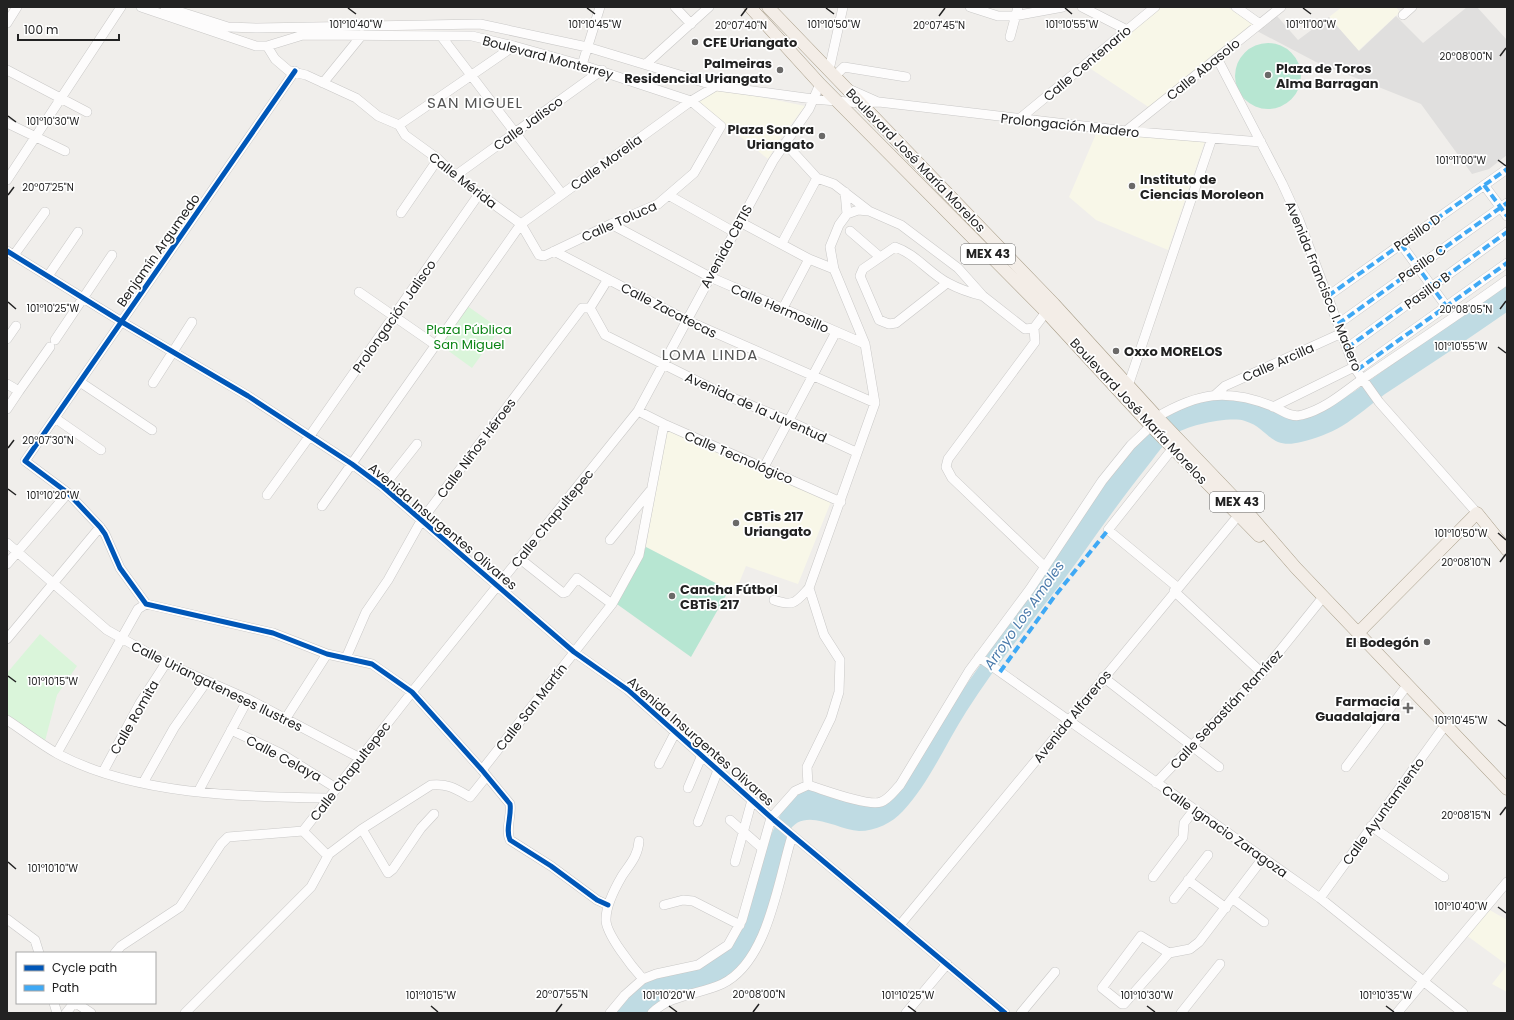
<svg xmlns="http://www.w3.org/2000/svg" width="1514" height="1020" viewBox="0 0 1514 1020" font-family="Poppins,sans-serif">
<rect width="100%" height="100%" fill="#f0eeeb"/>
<path fill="#f8f7e8" d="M1160 7H1227L1256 25 1150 108 1088 67Z
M1342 7H1396L1400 12 1358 51 1329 17Z
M714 89 776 100 805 106 780 139 768 159 696 101Z
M1096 134 1205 141 1168 250 1096 220 1069 197Z
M666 427 832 499 798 584 746 566 735 593 646 547Z
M1488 909 1507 920V992L1492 984 1507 965 1466 935Z"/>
<path fill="#daf5da" d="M466 305 500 329 472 368 439 344Z
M40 634 77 666 57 695 45 741 7 714V673Z"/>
<path fill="#b7e6d2" d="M1235 76a33 33 0 1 1 66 0a33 33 0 1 1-66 0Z
M646 547 729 590 691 657 614 602Z"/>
<path fill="#e0dfde" d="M1467 7H1477L1507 40V155L1489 169 1472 174 1421 104 1316 62 1257 31 1277 16 1298 40 1329 17 1359 51 1396 16 1423 43Z"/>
<path fill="#bfdbe3" d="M1507 282V312C1467 340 1426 367 1385 394 1371 404 1357 417 1342 426 1331 433 1314 439 1301 442 1269 450 1269 428 1245 421 1231 416 1186 425 1174 435 1163 444 1155 457 1146 468 1122 498 1101 528 1079 559 1042 610 999 659 966 712 945 745 929 783 903 811 892 823 876 831 859 831 837 830 803 805 788 833L762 932 740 966 725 978 712 984 658 1002 647 1013H612L644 983 654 978 697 968 731 946 764 850 784 807 795 793 808 788 881 806 983 661 1119 461 1175 408 1208 397 1253 402 1286 416 1329 407 1355 391Z"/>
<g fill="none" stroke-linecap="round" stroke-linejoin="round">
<defs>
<path id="minor" d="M141 7 256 46H267L303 35 472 36 514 46 582 65 691 101 721 126 694 173 658 204 611 224 544 256 539 255 521 224 455 176 438 159 405 135 399 125
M165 7 228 27 257 28 480 24 587 47 716 86 813 99 860 103 879 102 1126 131 1261 142
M675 7 691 24
M970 7 998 16H1014L1063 7
M1082 7 1127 30
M1236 7 1260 24
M1403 15 1412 7
M7 23 17 7
M441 36 562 194
M1010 37 1018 7
M267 46 275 59 289 71 306 75 356 98 378 116 399 125
M1217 58 1282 183 1299 220 1354 367 1379 402 1477 513
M646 64 709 7
M582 65 600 7
M7 70 87 112
M829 70 843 7
M295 71 25 461 68 493 100 527 105 534 120 568 146 604 273 633 327 654 372 664 412 692 482 770 510 804C512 815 505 830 510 840L551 866 597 900 608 905
M835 76 844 67 906 77
M323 83 362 35
M849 89 876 101
M1018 120 1155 7
M7 123 65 151
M399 125 514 46
M1126 131 1281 7
M785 143 817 178 834 184 869 211 901 225 958 268 983 296 1025 329 1034 328 1046 312
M455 176 602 70
M7 180 121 7
M1484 185 1507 216
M845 192 847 214
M670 196 734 232
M401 213 438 159
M740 222 809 259 834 269
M611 224 710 277 865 344
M850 231 880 257
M782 243 817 178
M1401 244 1446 306
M7 251 122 322 248 396 352 464 383 487 574 652 628 690 774 820 1005 1013
M554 251 686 320 875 403
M14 255 45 212
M48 276 78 232
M947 283 896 323 889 324 879 320 860 276 863 269 895 247C916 254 929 273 948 283 959 289 971 293 983 296
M359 292 434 344
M1328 296 1507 169
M590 308 605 335 723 394 789 421 856 452
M590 308 608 279
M783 308 809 259
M1338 324 1507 203
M1034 328 1035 342 948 459 946 467 952 478 1044 566
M7 339 16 326
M55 340 112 255
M1347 348 1507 232
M1357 370 1507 263
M80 382 152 430
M153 383 192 322
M7 384 19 391 50 347
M1125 390 1128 386 1212 138
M1215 395 1225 386 1342 333
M1273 407 1354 367
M7 409 19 391
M638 411 664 424 841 502
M1157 417C1198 393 1226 388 1272 406 1282 410 1290 418 1302 415 1328 408 1346 390 1367 376 1414 344 1461 313 1507 280
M55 418 101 450
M1173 448 1108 530 1177 587
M764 467 836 332
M383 487 417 444
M267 495 309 437 479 194
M322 506 521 224 691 101 716 86
M610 540 650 491
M7 543 107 630 166 663 248 699 360 758
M519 558 563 593 566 592 577 578 612 604
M7 564 68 493
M1174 591 1262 673
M774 600C794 607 796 602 809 588
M7 639 100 527
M979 657 1320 898 1463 1013
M346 658 366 612 388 580 421 521 582 308H590
M1103 677 1219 767
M286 718 327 654
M7 720C24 731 40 744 58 754 135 795 241 797 327 798
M231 730 280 753 336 788
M57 753 138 609 146 604
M659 764 676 731
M1346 767 1408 684
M482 770 612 604 639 555 664 424
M103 772 140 703 166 663
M143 783 174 728 207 681
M1156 783 1262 673 1324 596
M808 785 807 767 831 718 839 692 840 660 824 635 809 588 875 403 865 344 834 269 830 247 839 225 847 214 858 210 869 211
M688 788 702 755
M198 792 248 699
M730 820 762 848
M698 822 718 770
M1371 826 1444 877
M362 829 388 873 393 869 421 828 434 814
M303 831 412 692 638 411 773 161 809 109 820 84
M303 831 325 853 329 854
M639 841C638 856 630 864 622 876 615 888 606 905 606 919 605 933 633 968 643 979
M735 862 752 800
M1153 877 1183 837 1184 823 1194 810
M1188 880 1226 908
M1320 898 1446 724
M1174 899 1208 855
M1233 899 1264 922
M664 905 683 900 693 901 740 925
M7 919 35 940 39 953
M900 925 1242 511
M115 953 121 946 180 907 221 844 228 837 303 831
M1169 953 1141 936 1102 988 1122 1004H1124L1169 953 1190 949 1199 942 1263 858
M54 1003 57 1013
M76 1003 91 1013
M66 1013 74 1003
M185 1013 311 887 329 854 362 829 431 785C447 783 456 789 470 797L486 777
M610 1013 625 995 643 979 656 974 698 965 728 945 742 920 771 818 795 791 808 785C822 789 868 807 881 802 889 799 894 791 900 785L969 671 1030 589 1102 481 1131 445 1151 426
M652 1013C671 994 698 995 722 984 768 962 778 881 792 836
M906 1013 947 964
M1021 1013 1055 972
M1181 1013 1220 964
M1397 1013 1507 882"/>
<path id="major" d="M750 7 820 84 1046 312 1151 426 1259 536
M768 7 1054 304 1157 417 1244 508 1296 568 1507 789
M1359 632 1477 513 1507 550"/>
</defs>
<use href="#minor" stroke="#c9c8c7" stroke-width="10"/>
<use href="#major" stroke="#a79c86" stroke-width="13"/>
<use href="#minor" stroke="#fdfcfc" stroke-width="9"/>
<use href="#major" stroke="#f3ede7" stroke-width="12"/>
<path stroke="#3fa9f5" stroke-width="4" stroke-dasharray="8 4" stroke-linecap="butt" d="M1484 185 1507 216
M1401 244 1446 306
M1328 296 1507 169
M1338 324 1507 203
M1347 348 1507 232
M1357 370 1507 263
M1000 672 1054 597 1108 530"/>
<defs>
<path id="cycleway" d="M295 71 25 461 68 493 100 527 105 534 120 568 146 604 273 633 327 654 372 664 412 692 482 770 510 804C512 815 505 830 510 840L551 866 597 900 608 905
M7 251 122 322 248 396 352 464 383 487 574 652 628 690 774 820 1005 1013"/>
</defs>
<use href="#cycleway" stroke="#fff" stroke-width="8"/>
<use href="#cycleway" stroke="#0057b8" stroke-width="5"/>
</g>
<path fill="none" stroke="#222" stroke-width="1.5" d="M348 8 356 14M587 8 595 14M826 8 834 14M1065 8 1072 14M1303 8 1311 14M741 16 747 8M939 16 945 8M1500 56 1506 48M8 116 16 122M1498 160 1506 166M8 195 14 187M8 302 16 309M1500 309 1506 301M1498 347 1506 353M8 448 14 440M8 489 16 495M1498 533 1506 540M1500 562 1506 554M8 676 16 682M1498 720 1506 726M1500 815 1506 807M8 862 16 869M1498 907 1506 913M431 1006 438 1012M669 1006 677 1012M908 1006 916 1012M1147 1006 1155 1012M1386 1006 1394 1012M556 1012 562 1004M753 1012 759 1004"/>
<g fill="#6a6968" stroke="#fff" stroke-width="1.5">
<circle cx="695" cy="42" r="4"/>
<circle cx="780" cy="70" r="4"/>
<circle cx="1268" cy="75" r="4"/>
<circle cx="822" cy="136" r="4"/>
<circle cx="1132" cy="186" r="4"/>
<circle cx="1116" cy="351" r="4"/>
<circle cx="736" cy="523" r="4"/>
<circle cx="672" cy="596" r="4"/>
<circle cx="1427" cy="642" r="4"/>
<path d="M1406 702h4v4h4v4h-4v4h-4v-4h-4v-4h4z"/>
</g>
<g text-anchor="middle" stroke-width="3.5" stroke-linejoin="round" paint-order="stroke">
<g fill="#fff" stroke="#646464" stroke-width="1">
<rect x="961" y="244" width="54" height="20" rx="3"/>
<rect x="1210" y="492" width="54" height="20" rx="3"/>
</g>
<g font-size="12" font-weight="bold" fill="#222">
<text x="988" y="258">MEX 43</text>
<text x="1237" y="506">MEX 43</text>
</g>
<g font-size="13" font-weight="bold" fill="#222" stroke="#fff" text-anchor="start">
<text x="703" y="47">CFE Uriangato</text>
<text x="772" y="68" text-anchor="end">Palmeiras<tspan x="772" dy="15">Residencial Uriangato</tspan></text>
<text x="1276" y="73">Plaza de Toros<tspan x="1276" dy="15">Alma Barragan</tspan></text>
<text x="814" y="134" text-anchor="end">Plaza Sonora<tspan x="814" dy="15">Uriangato</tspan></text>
<text x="1140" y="184">Instituto de<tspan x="1140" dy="15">Ciencias Moroleon</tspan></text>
<text x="1124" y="356">Oxxo MORELOS</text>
<text x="744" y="521">CBTis 217<tspan x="744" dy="15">Uriangato</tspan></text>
<text x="680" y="594">Cancha Fútbol<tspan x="680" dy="15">CBTis 217</tspan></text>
<text x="1419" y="647" text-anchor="end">El Bodegón</text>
<text x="1400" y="706" text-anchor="end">Farmacia<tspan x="1400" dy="15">Guadalajara</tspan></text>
</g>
<g font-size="13" fill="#222" stroke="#fff">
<text transform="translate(548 57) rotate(15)" y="5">Boulevard Monterrey</text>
<text transform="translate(1087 63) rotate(-40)" y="5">Calle Centenario</text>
<text transform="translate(1203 69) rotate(-39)" y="5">Calle Abasolo</text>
<text transform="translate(528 123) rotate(-36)" y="5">Calle Jalisco</text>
<text transform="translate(1070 125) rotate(6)" y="5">Prolongación Madero</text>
<text transform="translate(916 160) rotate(46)" y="5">Boulevard José María Morelos</text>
<text transform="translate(606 162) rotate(-36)" y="5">Calle Morelia</text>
<text transform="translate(463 180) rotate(38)" y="5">Calle Mérida</text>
<text transform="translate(619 221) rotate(-24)" y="5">Calle Toluca</text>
<text transform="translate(1417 232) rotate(-35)" y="5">Pasillo D</text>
<text transform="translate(726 246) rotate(-61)" y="5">Avenida CBTIS</text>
<text transform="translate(158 250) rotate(-55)" y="5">Benjamín Argumedo</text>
<text transform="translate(1422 263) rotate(-35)" y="5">Pasillo C</text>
<text transform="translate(1324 286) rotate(68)" y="5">Avenida Francisco I. Madero</text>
<text transform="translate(1427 290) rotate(-36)" y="5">Pasillo B</text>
<text transform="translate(780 308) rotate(23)" y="5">Calle Hermosillo</text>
<text transform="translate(669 310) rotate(27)" y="5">Calle Zacatecas</text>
<text transform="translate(394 316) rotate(-55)" y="5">Prolongación Jalisco</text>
<text transform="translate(1278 362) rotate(-24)" y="5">Calle Arcilla</text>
<text transform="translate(756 407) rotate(24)" y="5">Avenida de la Juventud</text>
<text transform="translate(1139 411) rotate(47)" y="5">Boulevard José María Morelos</text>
<text transform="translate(476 448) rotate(-53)" y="5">Calle Niños Héroes</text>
<text transform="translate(739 457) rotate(23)" y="5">Calle Tecnológico</text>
<text transform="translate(552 518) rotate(-51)" y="5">Calle Chapultepec</text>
<text transform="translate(443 526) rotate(40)" y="5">Avenida Insurgentes Olivares</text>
<text transform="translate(217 686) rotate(26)" y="5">Calle Uriangateneses Ilustres</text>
<text transform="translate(531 707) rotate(-52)" y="5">Calle San Martín</text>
<text transform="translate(1226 709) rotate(-47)" y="5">Calle Sebastián Ramírez</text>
<text transform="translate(1072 716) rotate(-51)" y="5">Avenida Alfareros</text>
<text transform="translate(134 717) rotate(-60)" y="5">Calle Romita</text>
<text transform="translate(701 741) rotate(41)" y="5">Avenida Insurgentes Olivares</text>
<text transform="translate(284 758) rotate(28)" y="5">Calle Celaya</text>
<text transform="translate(350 771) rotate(-52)" y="5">Calle Chapultepec</text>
<text transform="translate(1383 811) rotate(-54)" y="5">Calle Ayuntamiento</text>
<text transform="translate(1225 831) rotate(35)" y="5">Calle Ignacio Zaragoza</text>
</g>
<g font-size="13" fill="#0c8416" stroke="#fff">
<text x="469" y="334">Plaza Pública<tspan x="469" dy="15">San Miguel</tspan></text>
</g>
<g font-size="14" font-style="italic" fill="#4a7aab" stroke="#fff">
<text transform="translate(1024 615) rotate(-55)" y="5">Arroyo Los Amoles</text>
</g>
<g font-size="15" letter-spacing="1" fill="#555" stroke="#fff">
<text x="475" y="108">SAN MIGUEL</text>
<text x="710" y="360">LOMA LINDA</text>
</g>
</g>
<g font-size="10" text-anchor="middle" fill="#222" stroke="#fff" stroke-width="3.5" stroke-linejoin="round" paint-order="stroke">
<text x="356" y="28">101°10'40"W</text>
<text x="595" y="28">101°10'45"W</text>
<text x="834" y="28">101°10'50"W</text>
<text x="1072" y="28">101°10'55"W</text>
<text x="1311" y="28">101°11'00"W</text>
<text x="741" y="29">20°07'40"N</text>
<text x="939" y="29">20°07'45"N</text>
<text x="1466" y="60">20°08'00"N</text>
<text x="53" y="125">101°10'30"W</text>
<text x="1461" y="164">101°11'00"W</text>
<text x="48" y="191">20°07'25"N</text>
<text x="53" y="312">101°10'25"W</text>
<text x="1466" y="313">20°08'05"N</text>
<text x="1461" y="350">101°10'55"W</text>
<text x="48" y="444">20°07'30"N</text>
<text x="53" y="499">101°10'20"W</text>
<text x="1461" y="537">101°10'50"W</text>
<text x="1466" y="566">20°08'10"N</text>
<text x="53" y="685">101°10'15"W</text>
<text x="1461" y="724">101°10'45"W</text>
<text x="1466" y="819">20°08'15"N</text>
<text x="53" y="872">101°10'10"W</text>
<text x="1461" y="910">101°10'40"W</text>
<text x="562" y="998">20°07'55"N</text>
<text x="759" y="998">20°08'00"N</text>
<text x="431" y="999">101°10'15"W</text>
<text x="669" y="999">101°10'20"W</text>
<text x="908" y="999">101°10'25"W</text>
<text x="1147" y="999">101°10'30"W</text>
<text x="1386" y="999">101°10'35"W</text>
</g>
<rect width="1514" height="1020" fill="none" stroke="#222222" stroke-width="16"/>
<rect x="16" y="952" width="140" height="52" fill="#ffffff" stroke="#a7a7a7"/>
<rect x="24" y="965" width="20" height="6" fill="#0057b8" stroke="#a7a7a7"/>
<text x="52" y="972" font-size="12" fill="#222222">Cycle path</text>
<rect x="24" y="985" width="20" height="6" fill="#3fa9f5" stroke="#a7a7a7"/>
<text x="52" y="992" font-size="12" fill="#222222">Path</text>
<path d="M18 34v6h101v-6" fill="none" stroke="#222222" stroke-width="2"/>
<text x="24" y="34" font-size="12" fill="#222222" stroke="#ffffff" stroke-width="3" paint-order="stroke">100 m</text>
</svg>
